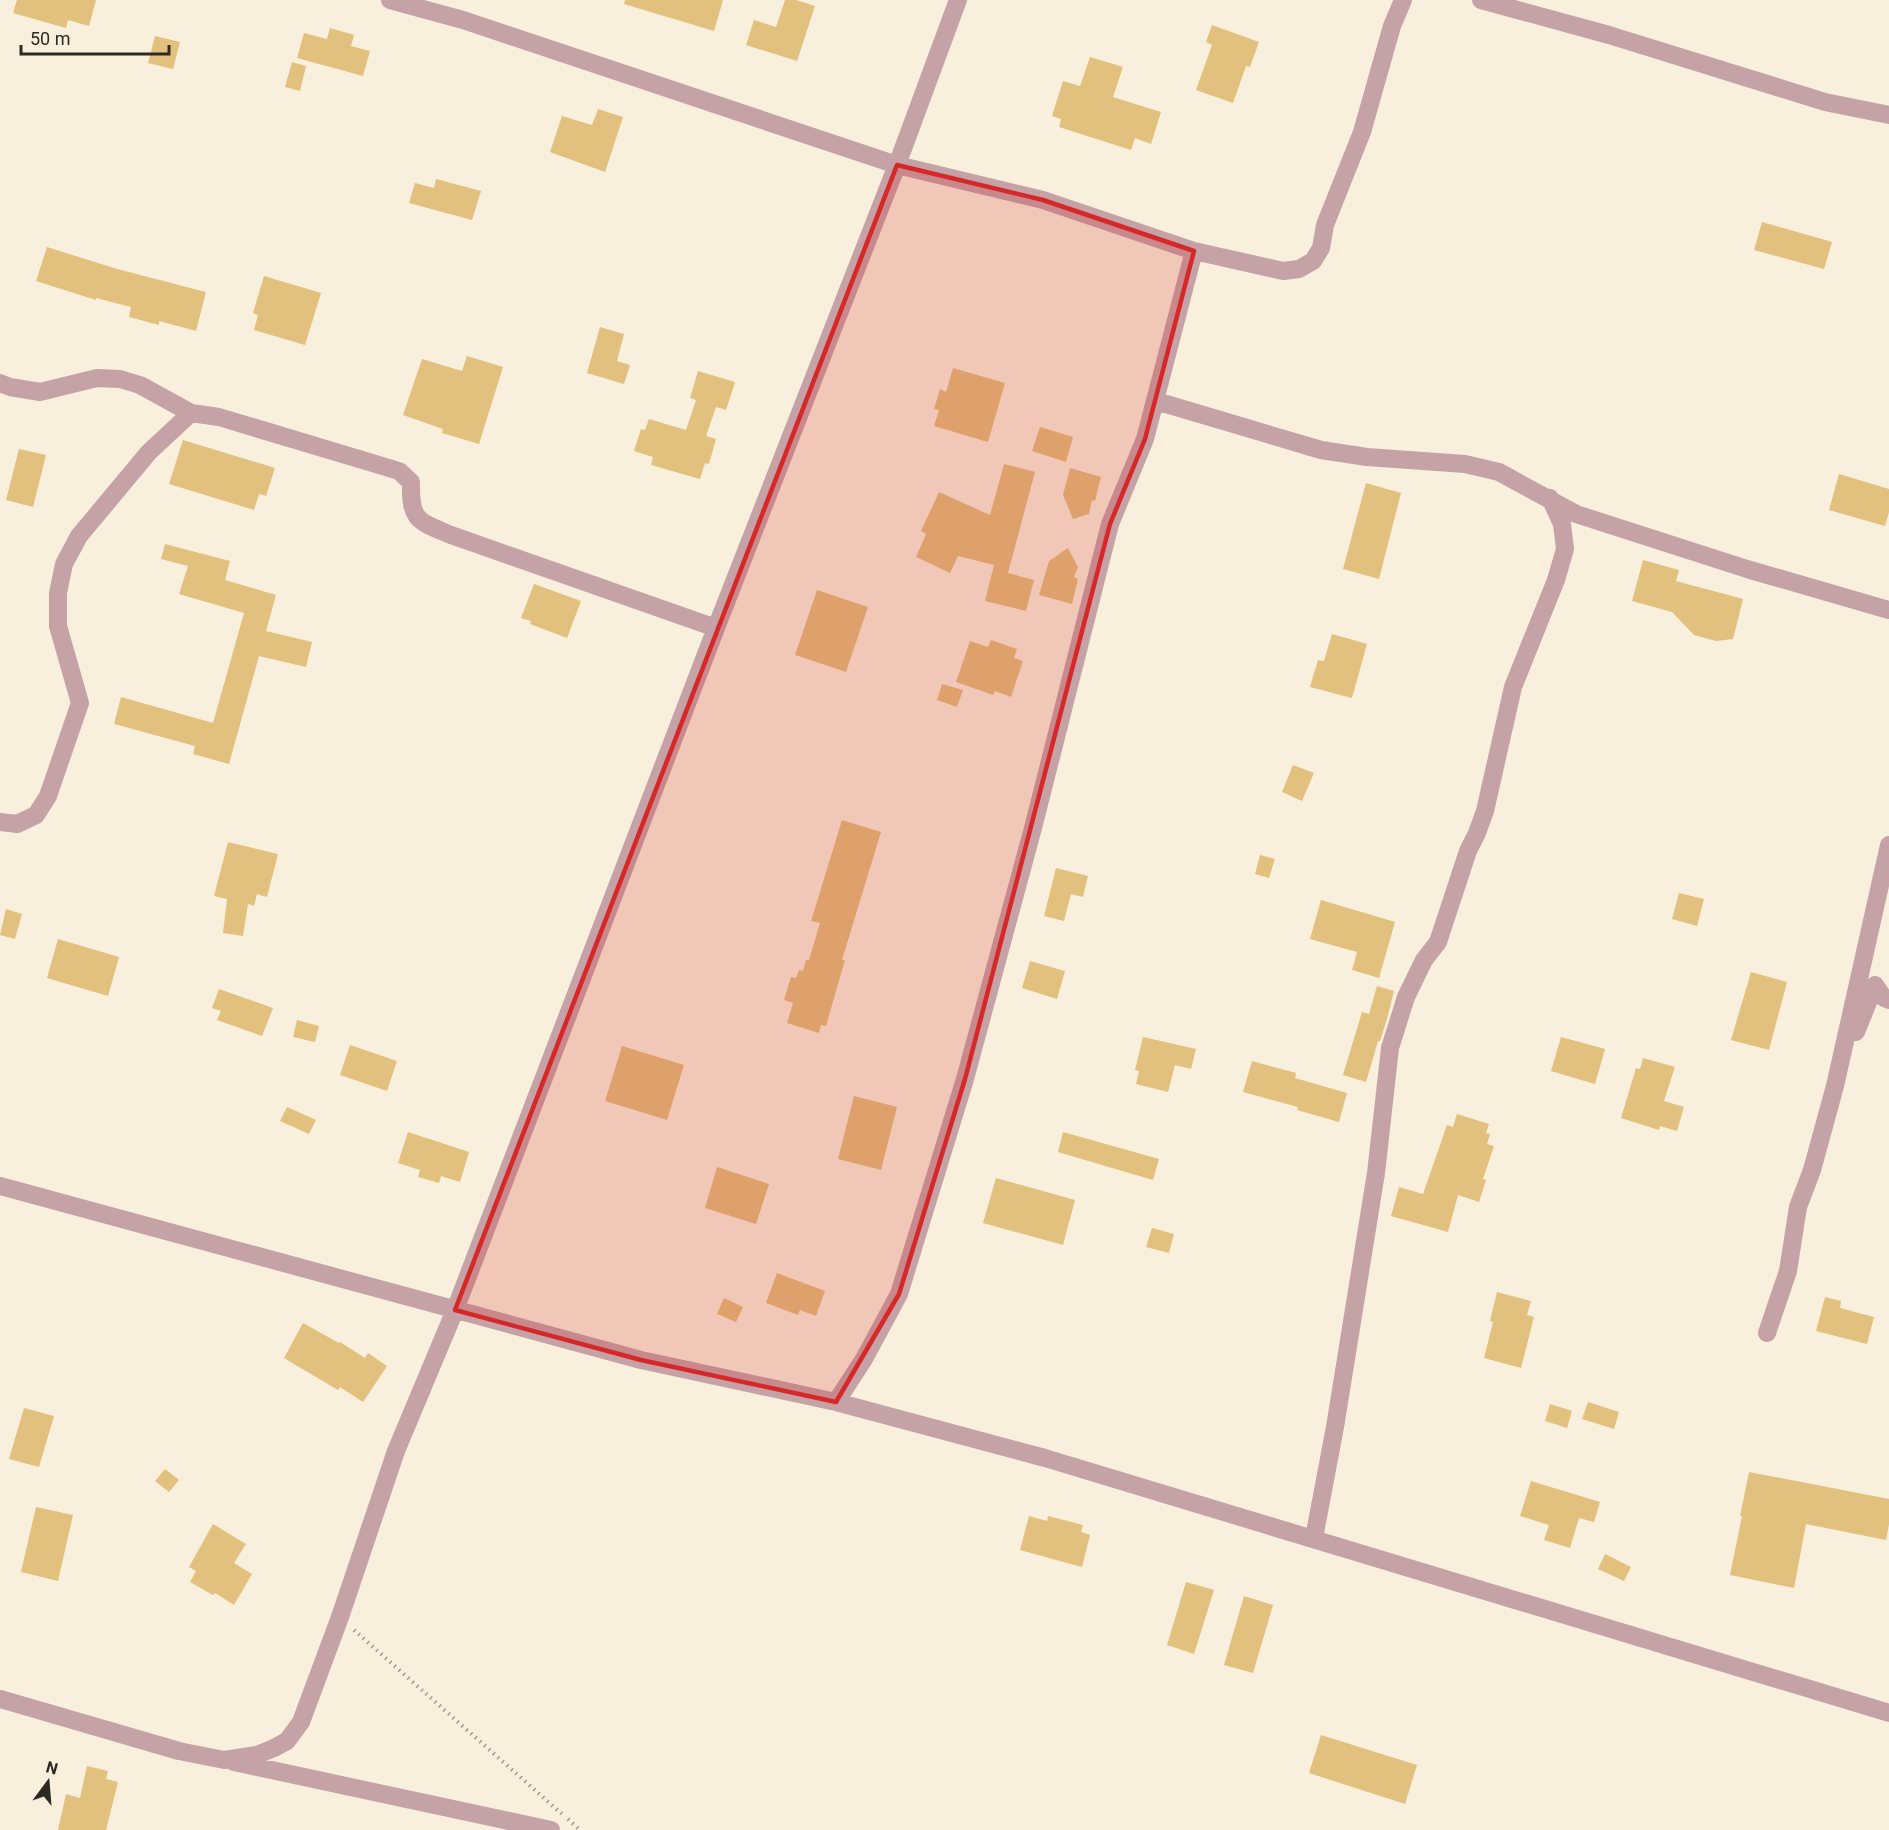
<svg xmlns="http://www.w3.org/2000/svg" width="1889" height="1830" viewBox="0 0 1889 1830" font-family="Roboto,sans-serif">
<rect width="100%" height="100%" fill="#f8efdd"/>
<path fill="#e2c07d" d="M17 0H96L89 26 68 20 66 28 13 13Z
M625 0H723L714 31 624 4Z
M785 0H796L815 6 797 61 746 45 754 20 776 27Z
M1212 25 1259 42 1250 67 1246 66 1233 103 1196 90 1212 45 1206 42Z
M330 28 354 35 351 46 370 51 363 76 297 58 304 33 327 39Z
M155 36 180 42 173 69 148 63Z
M1090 57 1123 67 1113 97 1161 112 1151 144 1135 138 1131 150 1059 127 1061 119 1052 116 1063 81 1080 86Z
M292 62 306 66 300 91 285 87Z
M598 109 623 117 605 172 550 152 562 116 592 125Z
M436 179 481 191 472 220 409 203 415 183 434 188Z
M1762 222 1832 242 1824 269 1754 250Z
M47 247 117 269 206 292 196 331 159 321V325L129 317 131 307 96 298V300L36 281Z
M264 276 321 293 305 345 254 330 258 315 253 313Z
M600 327 624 334 617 361 630 365 624 384 587 373Z
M467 356 503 367 479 444 442 433 443 429 403 415 422 359 462 371Z
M953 368 1005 383 988 442 934 426 939 410 934 409 940 389 946 392Z
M698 371 735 382 726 410 716 407 706 436 716 439 709 464 705 463 700 479 651 465 653 457 634 451 641 429 645 430 649 419 686 430 696 400 690 398Z
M1040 427 1073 437 1066 462 1032 451Z
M183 440 275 468 266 496 259 494 254 510 169 484Z
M19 449 46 455 33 507 6 500Z
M1004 464 1035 472 1008 573 1034 580 1026 611 985 601 994 565 958 556 950 573 916 557 926 534 921 531 939 492 990 515Z
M1070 468 1101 477 1095 501 1092 500 1089 514 1073 519 1063 495Z
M1839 474 1889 489V512L1885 526 1829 510Z
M1366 483 1401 493 1379 579 1343 569Z
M165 544 230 561 225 580 276 595 266 631 312 642 306 667 259 656 229 764 193 754 195 746 114 724 121 697 213 723 244 613 179 594 188 566 161 559Z
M1068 548 1078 567 1074 577 1078 579 1072 604 1039 595 1049 561Z
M1643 560 1679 570 1676 581 1743 599 1733 639 1716 641 1694 635 1672 612 1632 601Z
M534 584 581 601 567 638 530 624 531 621 521 618Z
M817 590 868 607 846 672 795 655Z
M1332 634 1367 644 1352 698 1310 687 1318 660 1324 661Z
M991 640 1017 649 1014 658 1023 661 1011 697 995 691 993 695 956 682 970 641 988 647Z
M942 684 963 690 957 707 937 700Z
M1293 765 1314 773 1302 801 1282 792Z
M842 820 881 832 842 960H845L826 1026 821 1025 819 1033 787 1023 793 1003 784 1000 791 977 796 978 799 970 803 971 806 960H809L820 923 811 921Z
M228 842 278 854 267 897 257 894 254 906 248 904 243 936 223 933 227 899 214 896Z
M1260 855 1275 859 1269 878 1255 874Z
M1056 868 1088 876 1083 897 1071 894 1064 921 1044 916Z
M1679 893 1704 899 1697 926 1672 919Z
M1321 900 1395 922 1379 978 1352 970 1357 952 1310 939Z
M6 909 22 914 15 939 0 935Z
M58 939 119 957 108 996 47 978Z
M1030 961 1065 971 1057 999 1022 988Z
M1751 972 1787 982 1769 1050 1731 1040Z
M1377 986 1394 991 1387 1019 1380 1041H1378L1366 1082 1343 1075 1362 1012 1369 1014Z
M219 989 273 1008 262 1036 217 1020 221 1011 212 1008Z
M297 1020 319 1026 315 1042 293 1037Z
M1143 1037 1196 1049 1191 1069 1175 1065 1168 1092 1136 1084 1139 1071 1135 1070Z
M1561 1037 1605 1049 1595 1084 1551 1071Z
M350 1045 397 1061 387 1091 340 1075Z
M622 1046 684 1065 667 1120 605 1101Z
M1643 1058 1675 1067 1664 1101 1684 1107 1677 1131 1660 1126 1659 1130 1621 1118 1636 1068 1640 1069Z
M1252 1061 1296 1073 1295 1078 1347 1093 1339 1122 1297 1110 1298 1107 1243 1092Z
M854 1096 897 1107 881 1170 838 1159Z
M287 1107 316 1120 309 1134 280 1121Z
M1457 1114 1489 1124 1486 1133 1490 1134 1487 1144 1494 1146 1483 1179 1486 1180 1479 1202 1458 1195 1448 1232 1391 1216 1399 1187 1423 1194 1447 1125 1453 1127Z
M408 1132 469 1152 460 1182 441 1176 439 1183 418 1177 420 1170 398 1163Z
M1063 1132 1159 1159 1153 1180 1058 1152Z
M717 1167 769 1184 756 1224 705 1208Z
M996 1178 1075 1200 1063 1245 983 1223Z
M1152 1228 1174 1234 1169 1253 1146 1247Z
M777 1273 825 1291 816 1316 800 1310 798 1315 766 1303Z
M1497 1292 1531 1301 1527 1315 1534 1317 1521 1368 1484 1358 1493 1322 1490 1321Z
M1825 1297 1841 1301 1840 1308 1874 1317 1867 1344 1816 1331Z
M724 1298 743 1307 736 1322 717 1314Z
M303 1323 339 1343 340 1342 365 1358 368 1353 387 1366 363 1402 340 1387 338 1390 284 1358Z
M1588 1402 1619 1412 1614 1429 1582 1419Z
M1550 1404 1572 1411 1567 1428 1545 1421Z
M24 1408 54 1416 39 1467 9 1459Z
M165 1469 179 1480 169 1492 155 1481Z
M1749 1472 1889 1499V1524L1886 1540 1806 1524 1794 1588 1730 1575 1742 1516H1740Z
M1531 1481 1600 1502 1594 1522 1579 1518 1570 1548 1544 1540 1549 1525 1520 1516Z
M36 1507 73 1515 58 1581 21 1572Z
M1029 1516 1047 1521 1048 1516 1083 1525 1081 1532 1090 1535 1082 1567 1020 1550Z
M213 1524 246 1544 234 1563 252 1574 234 1605 215 1593 213 1595 190 1582 196 1571 189 1567Z
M1605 1554 1631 1567 1624 1581 1598 1569Z
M1186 1582 1214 1590 1194 1654 1167 1645Z
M1244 1596 1273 1605 1253 1673 1224 1665Z
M1321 1735 1417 1765 1405 1804 1309 1773Z
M87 1766 108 1771 106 1779 118 1782 106 1830H58L66 1794 80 1798Z"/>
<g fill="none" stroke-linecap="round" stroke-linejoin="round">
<path stroke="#9f998c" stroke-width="4" stroke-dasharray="1.5 4.5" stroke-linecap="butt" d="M354 1630 562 1814
M568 1819 580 1830"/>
<path stroke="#c5a2a6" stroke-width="18" d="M390 0 463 20 897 165 1043 200 1194 251 1283 271 1299 269 1313 261 1321 248 1325 225 1362 132 1392 26 1403 0
M1481 0 1609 35 1825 102 1889 115
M0 383 10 387 40 392 97 378 120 379 140 385 191 413 219 417 399 471 411 482C410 521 418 521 451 535L716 628
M1156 401 1321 450 1367 457 1465 464 1499 472 1576 514 1747 569 1889 610
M0 822 17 824 36 815 48 796 80 703 58 626V593L64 564 79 536 149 452 191 413
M1856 1032 1875 985 1884 998 1889 1000
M0 1186 641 1360 836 1402 1045 1458 1889 1713
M1767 1333 1788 1271 1798 1207 1812 1170 1835 1086 1889 845
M836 1402 864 1359 899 1294 965 1079 1033 828 1110 524 1145 439 1194 251
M1314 1538 1335 1427 1376 1173 1390 1048 1406 997 1424 960 1438 942 1468 851 1477 833 1485 811 1513 687 1556 580 1565 549 1562 524 1550 498
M0 1699 179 1751 224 1760 257 1755 274 1748 287 1741 301 1722 340 1617 396 1451 455 1310 716 628 897 165 958 0
M234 1762 551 1830"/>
</g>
<path fill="#d62828" fill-opacity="0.2" stroke="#d62828" stroke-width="4.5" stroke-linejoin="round" d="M897 165 1043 200 1194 251 1145 439 1110 524 965 1079 899 1294 836 1402 641 1360 455 1310Z"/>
<g transform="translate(48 1782) rotate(16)" stroke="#f8efdd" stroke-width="4.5" paint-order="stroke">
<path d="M0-4.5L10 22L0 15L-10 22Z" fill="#2d2a23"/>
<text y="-9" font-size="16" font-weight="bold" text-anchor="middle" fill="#2d2a23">N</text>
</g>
<path d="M21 45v9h148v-9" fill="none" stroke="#2d2a23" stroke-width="3"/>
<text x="30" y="45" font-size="18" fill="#2d2a23" stroke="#f8efdd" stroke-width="4.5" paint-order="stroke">50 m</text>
</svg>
